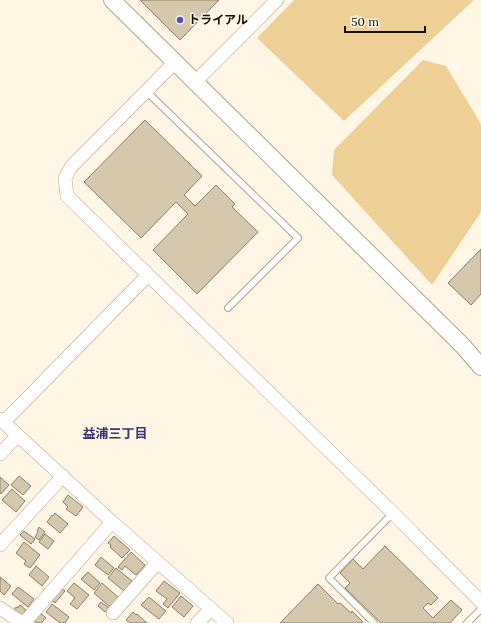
<svg xmlns="http://www.w3.org/2000/svg" width="481" height="623" viewBox="0 0 481 623" font-family="Lora,'Noto Sans JP',serif">
<rect width="100%" height="100%" fill="#fff6e6"/>
<path fill="#eecf96" d="M294 0H474L344 121 257 38Z
M423 60 446 66 481 124V212L432 285 332 175 334 150Z"/>
<path fill="#d6c8ad" stroke="#8b7d65" d="M140 0H219L180 40Z
M145 120 202 176 184 195 195 206 216 185 235 204 232 207 258 232 197 294 153 250 188 214 176 202 141 238 84 182Z
M481 249V294L471 305 448 283Z
M19 476 31 486 23 495 11 485Z
M0 477 9 485 1 494 0 493Z
M12 489 25 501 16 512 2 500Z
M68 495 83 507 76 516 66 509 68 507 63 502Z
M55 513 68 524 60 533 47 522 52 515 53 516Z
M39 527 45 532 39 540 35 537 38 532 37 531Z
M24 531 35 539 31 544 20 535Z
M45 534 54 541 48 549 39 542Z
M114 536 130 550 122 558 110 547 111 545 108 543Z
M24 542 40 555 30 568 24 564 26 561 16 553Z
M385 546 438 598 431 605 428 603 423 608 433 618 451 600 462 610 450 623H381L345 588 350 583 340 573 353 559 363 569Z
M131 552 145 565 136 575 125 566 122 570 118 567Z
M101 557 114 568 108 575 95 565Z
M36 566 49 577 42 586 29 575Z
M116 568 132 581 124 591 108 578Z
M88 572 100 583 94 590 81 579Z
M0 577 11 586 4 595 0 591Z
M164 581 180 593 168 608 163 604 167 599 156 591Z
M74 583 89 595 77 609 70 604 75 598 67 591Z
M102 583 119 598 111 608 94 593Z
M318 584 338 604 340 603 351 613 352 611 363 622 361 623H280Z
M18 587 34 599 28 607 12 594Z
M61 588 65 591 55 603 51 600Z
M181 596 193 606 184 617 172 607Z
M149 597 166 611 159 619 141 605Z
M101 602 109 608 105 612 98 606Z
M52 604 69 617 65 623H60L46 612Z
M20 605 26 610 22 616 14 611 16 607 18 608Z
M39 612 46 618 41 623H37L33 620Z
M133 612 136 615 137 614 147 623H130L126 620Z"/>
<g fill="none" stroke-linecap="round" stroke-linejoin="round">
<defs>
<path id="service" d="M146 91 298 238 228 308
M374 623 329 578 393 513
M467 623 481 609"/>
<path id="minor" d="M175 62 71 167 65 178 67 196 393 513 481 602
M195 82 277 0
M0 419 112 522 227 623
M4 422 148 275
M0 454 18 435
M0 545 63 476
M0 608 22 623
M113 613 158 562
M24 623 112 522
M197 623 211 609"/>
<path id="tertiary" d="M112 0 462 345 481 367"/>
</defs>
<use href="#service" stroke="#b1a389" stroke-width="8"/>
<use href="#minor" stroke="#b1a389" stroke-width="14"/>
<use href="#tertiary" stroke="#b1a389" stroke-width="18"/>
<use href="#service" stroke="#fff" stroke-width="6"/>
<use href="#minor" stroke="#fff" stroke-width="13"/>
<use href="#tertiary" stroke="#fff" stroke-width="16"/>
</g>
<circle fill="#574dc4" stroke="#fff6e6" stroke-width="1.5" cx="180" cy="20" r="4"/>
<g text-anchor="middle" stroke-width="3" stroke-linejoin="round" paint-order="stroke">
<g font-size="12" font-weight="bold" fill="#120d05" stroke="#fff6e6" text-anchor="start">
<text x="188" y="24">トライアル</text>
</g>
<g font-size="13" font-weight="bold" fill="#373571" stroke="#fff6e6">
<text x="115" y="438">益浦三丁目</text>
</g>
</g>
<path d="M345 26v6h80v-6" fill="none" stroke="#120d05" stroke-width="2"/>
<text x="351" y="26" font-size="12" fill="#120d05" stroke="#fff6e6" stroke-width="3" paint-order="stroke">50 m</text>
</svg>
